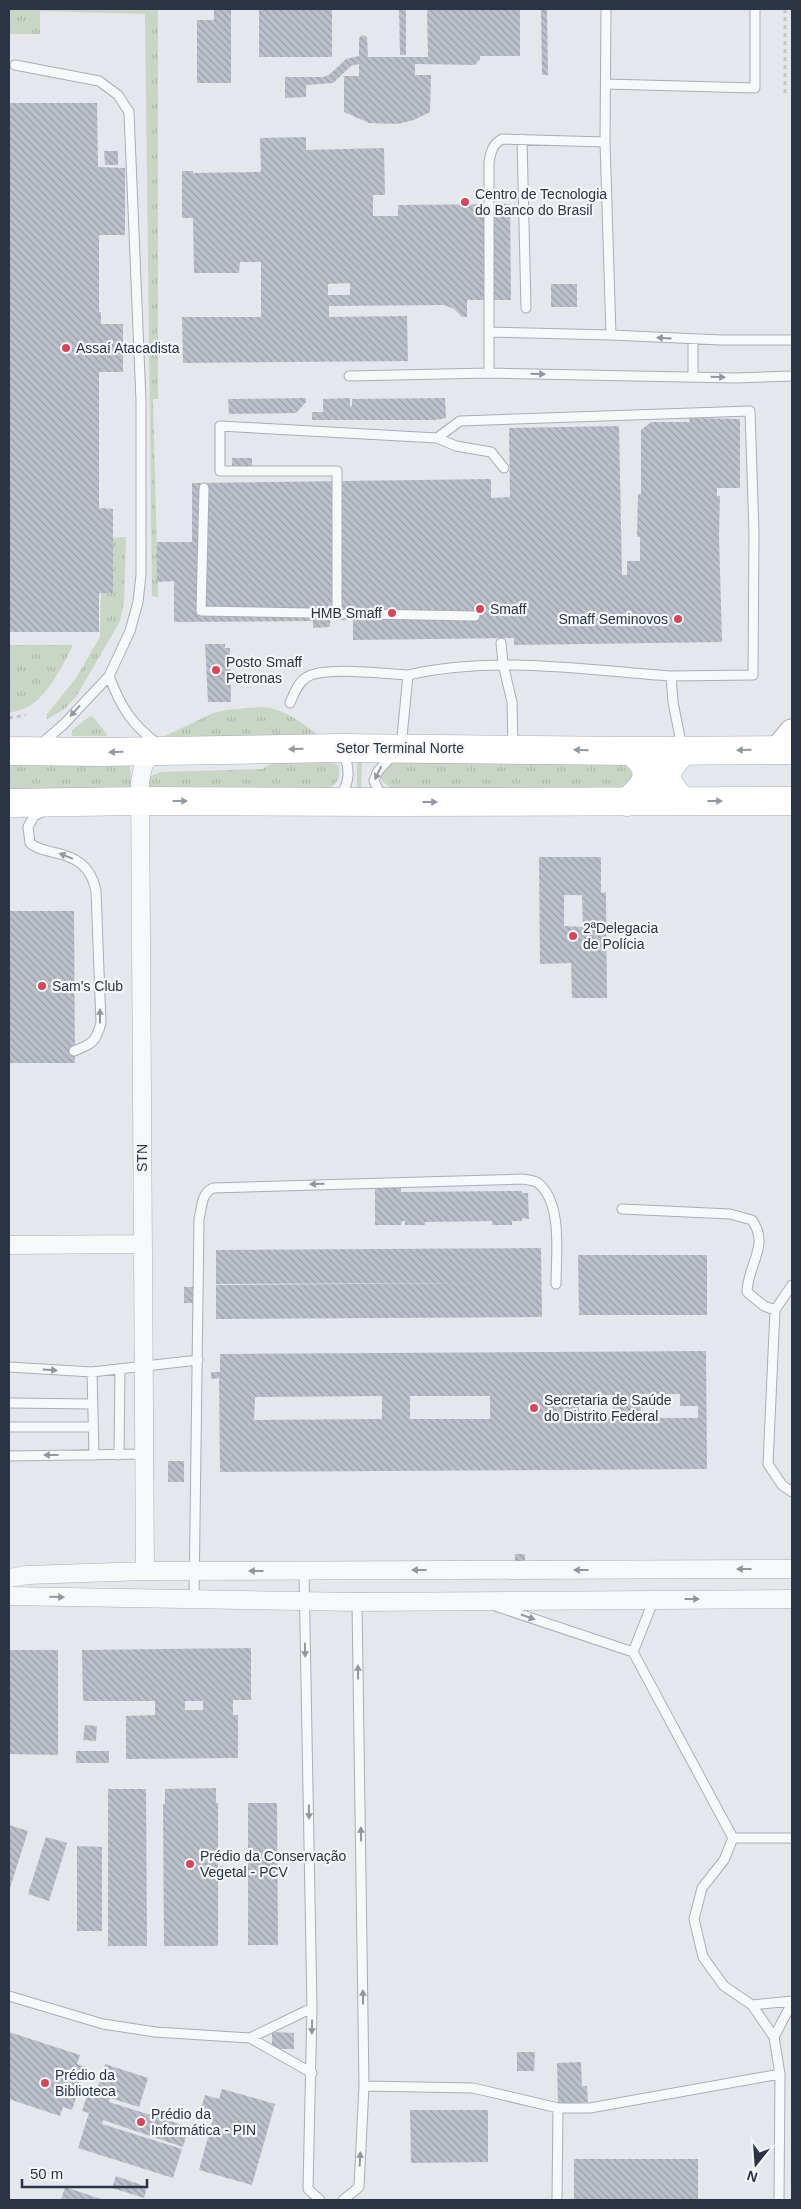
<svg xmlns="http://www.w3.org/2000/svg" width="801" height="2209" viewBox="0 0 801 2209" font-family="Arial,sans-serif">
<defs>
<pattern id="grass-tufts" width="24" height="20" patternUnits="userSpaceOnUse" patternTransform="scale(1.25)"><rect width="24" height="20" fill="#c9d6c5"/><path d="M3 7l-1-3M5 7V3M7 7l1-3M15 17l-1-3M17 17v-4M19 17l1-3" fill="none" stroke="#adb8ab"/></pattern>
<pattern id="building-back-hatch" width="6" height="6" patternUnits="userSpaceOnUse" patternTransform="scale(1.25)"><rect width="6" height="6" fill="#bbc0ca"/><path d="M-1 5l2 2M0 0l6 6M5-1l2 2" fill="none" stroke="#989da6"/></pattern>
</defs>
<rect width="100%" height="100%" fill="#e4e7ec"/>
<path fill="url(#grass-tufts)" d="M9 9H158V399H153L158 597 152 596 145 14 40 11V34H9Z
M126 537 124 603 120 621 76 697 63 710 47 719V714L76 678 100 637 102 538Z
M9 645H73C64 663 47 698 27 707 22 710 15 711 9 713Z
M263 707C285 709 302 723 320 736H165L213 713 226 710Z
M92 716 107 734V736H72V730L89 717Z
M329 761 338 765C342 777 337 785 325 790L149 792 148 777 161 772 262 769 275 762Z
M357 761H362L361 791 357 790Z
M629 761 637 772 622 789 393 790 382 781 381 774 387 762Z
M9 763 130 764 132 791H9Z"/>
<path fill="url(#building-back-hatch)" fill-rule="evenodd" d="M214 9H231V83H197V20H214Z
M259 9H332V57H259Z
M399 9H406V55H400Z
M427 9H520V56H480V59L475 65 415 64V75H431L430 112 414 120 398 124 369 123 344 112V76H359V64L351 66 333 83 306 85V97L285 98V77H323L329 75 346 59 359 56V38L362 35 367 37 368 57H428Z
M541 9H547L548 75H542Z
M9 103H97L98 167 125 168V235H99V312H101V324H123V372H99V508L113 509V593H99V632H9Z
M306 137V150L384 148 385 195H373V216H398V205L510 204 511 300H467V317H462L454 309 444 305 329 306V317L407 316 408 361 183 363 182 317H261V262H240L239 273H194L193 218H182V171H193V173L261 172 260 138ZM350 283V295H328V284Z
M104 151H118V165H105Z
M551 284H577V307H551Z
M306 398V402L296 413 229 414 228 399Z
M350 398V406H352V399L445 398 446 418 435 420H312V412H323V399Z
M689 418 740 419V488H717V496H720L719 536 722 642 514 645V638L353 640V620H330V627L313 628V621L174 622V581L157 582V542H192V483L491 479V498L510 497 509 428 619 426 622 575H627V561H640V537H637L638 494H641V430L651 422H690Z
M232 458H252V466L232 467Z
M205 644H225V648H230L231 702H208Z
M539 857H601V893L606 892 607 998H572L571 963 540 964ZM564 895H582L583 927 564 926Z
M9 911H74L75 1063H9Z
M375 1188H401V1192L522 1191V1193H528L529 1219 522 1218V1221H512V1225H492V1221L425 1222V1225H405V1221H402L401 1225H375Z
M541 1248 542 1317 216 1319V1285L492 1283 216 1284V1250Z
M578 1255H707V1315H579Z
M184 1287H194V1303H184Z
M706 1351 707 1469 220 1472 219 1378 211 1379V1372H220V1354ZM640 1394H680V1406H698V1418H641ZM579 1395H616V1399H613V1418H579ZM382 1396V1419L254 1420 255 1397ZM410 1396H490V1419H410Z
M168 1461H184V1482H168Z
M515 1554H525V1562L515 1561Z
M251 1648V1700H233V1715H238V1758L126 1759V1716L155 1715V1701H83L82 1650ZM185 1701H203V1710H185Z
M9 1650H58V1755L9 1754Z
M85 1725 97 1726 96 1741 83 1740Z
M76 1751H109V1763H76Z
M216 1788V1803H218V1946H164L163 1804H165V1789Z
M108 1789H146L147 1946H108Z
M248 1803H277L278 1945H248Z
M9 1825 28 1831 9 1891Z
M46 1837 67 1843 49 1901 28 1894Z
M77 1846 102 1847V1931H77Z
M9 2032 80 2055 77 2064 86 2067 72 2110 63 2107 60 2116 9 2099Z
M272 2032 294 2033V2049H272Z
M517 2052H535L534 2071H517Z
M581 2062 582 2086H587L588 2102 558 2104 557 2063Z
M105 2064 148 2078 139 2107 110 2098 109 2102 189 2127 183 2147 103 2120 102 2124 182 2149 173 2178 78 2148 89 2113 82 2111 87 2096 94 2099Z
M222 2089 275 2104 252 2185 199 2170 213 2119 199 2115 205 2095 219 2099Z
M410 2110H488V2162L411 2163Z
M574 2159H698V2200H574Z
M116 2176 147 2187 144 2198 112 2188Z
M65 2187 104 2200H61Z"/>
<g fill="none" stroke-linecap="round" stroke-linejoin="round">
<defs>
<path id="lane" d="M606 9 605 142 611 335
M15 65 99 81 118 95 129 112 141 401V575L138 602 130 631 109 676 64 724 40 745
M606 84 755 88V9
M522 139 526 308
M489 332 611 335 721 340H792
M489 373V162C491 152 492 145 502 139L605 142
M349 376 489 373 736 378 792 376
M693 377V339
M437 438 456 446 491 452 504 468
M204 488 201 611 475 616
M337 615V471H220V426L437 438 460 421 750 411 754 533 753 675 671 676
M501 643 503 664 512 702 513 747
M109 676C121 707 131 724 158 744
M290 703C294 694 298 682 307 677 325 666 386 674 408 675
M401 747 408 675C494 655 585 670 671 676L673 702 682 748
M382 797 374 781 378 771 392 756
M339 798C350 784 351 767 342 752
M44 811 34 816 28 827 30 843C37 849 44 850 52 852 77 857 91 866 96 891L101 1023C96 1042 92 1044 74 1051
M622 1209 730 1214 752 1220C770 1246 748 1263 747 1292L764 1306 775 1310
M792 1285 775 1310 768 1464 782 1485 792 1492
M9 1367 92 1372 198 1360
M92 1372 94 1455
M9 1403 92 1404
M9 1427H92
M119 1455 120 1370
M9 1456 143 1454
M304 1571 312 2008 308 2189 320 2200
M194 1600 199 1219C202 1208 201 1193 213 1188L523 1179C527 1180 534 1180 538 1183 563 1203 556 1255 556 1284
M495 1606 633 1652 733 1838 724 1860 702 1888 694 1919 703 1957 724 1986 752 2005 774 2037 780 2074 779 2200
M633 1652 654 1599
M733 1838H792
M9 1996 103 2024 155 2032 250 2038 312 2073
M752 2005 792 2001
M774 2037 792 2003
M250 2038 312 2008
M364 2086 473 2088 558 2108H590L780 2074
M343 2200 359 2187 364 2086 357 1602
M557 2200 558 2108"/>
<path id="street" d="M9 1245 142 1244
M145 1571 140 781 144 763 156 752
M9 1578 27 1575 145 1571 792 1569
M9 1596 357 1602 792 1599"/>
<path id="secondary" d="M777 750 792 732"/>
<path id="primary" d="M9 751 101 752 339 748 631 751 792 750
M682 801C662 779 662 773 683 751
M627 802C648 784 656 771 631 751
M9 803 140 801 387 802 792 801"/>
</defs>
<use href="#lane" stroke="#a9aeb7" stroke-width="11"/>
<use href="#street" stroke="#a9aeb7" stroke-width="19"/>
<use href="#secondary" stroke="#a9aeb7" stroke-width="27"/>
<use href="#primary" stroke="#a3abb8" stroke-width="29"/>
<path stroke="#c2c5cb" stroke-width="3" stroke-dasharray="4 4" stroke-linecap="butt" d="M785 9V97
M9 718 26 715"/>
<use href="#lane" stroke="#f7f8fa" stroke-width="9"/>
<use href="#street" stroke="#f7f8fa" stroke-width="18"/>
<use href="#secondary" stroke="#fff" stroke-width="25"/>
<use href="#primary" stroke="#fff" stroke-width="28"/>
</g>
<defs><path id="oneway-solid" d="M-6-.8H1V-3.2L6.5 0L1 3.2V.8H-6Z" transform="scale(1.25)"/></defs>
<g fill="#9196a0">
<use href="#oneway-solid" transform="translate(664 338) rotate(-177)"/>
<use href="#oneway-solid" transform="translate(538 374) rotate(1)"/>
<use href="#oneway-solid" transform="translate(718 377) rotate(1)"/>
<use href="#oneway-solid" transform="translate(75 711) rotate(132)"/>
<use href="#oneway-solid" transform="translate(378 773) rotate(116)"/>
<use href="#oneway-solid" transform="translate(66 856) rotate(-158)"/>
<use href="#oneway-solid" transform="translate(100 1016) rotate(-90)"/>
<use href="#oneway-solid" transform="translate(317 1184) rotate(178)"/>
<use href="#oneway-solid" transform="translate(50 1370) rotate(3)"/>
<use href="#oneway-solid" transform="translate(51 1455) rotate(180)"/>
<use href="#oneway-solid" transform="translate(744 1569) rotate(180)"/>
<use href="#oneway-solid" transform="translate(419 1570) rotate(180)"/>
<use href="#oneway-solid" transform="translate(581 1570) rotate(180)"/>
<use href="#oneway-solid" transform="translate(256 1571) rotate(180)"/>
<use href="#oneway-solid" transform="translate(57 1597) rotate(1)"/>
<use href="#oneway-solid" transform="translate(692 1599)"/>
<use href="#oneway-solid" transform="translate(528 1617) rotate(19)"/>
<use href="#oneway-solid" transform="translate(305 1650) rotate(89)"/>
<use href="#oneway-solid" transform="translate(358 1672) rotate(-91)"/>
<use href="#oneway-solid" transform="translate(309 1812) rotate(89)"/>
<use href="#oneway-solid" transform="translate(361 1834) rotate(-91)"/>
<use href="#oneway-solid" transform="translate(363 1997) rotate(-91)"/>
<use href="#oneway-solid" transform="translate(312 2027) rotate(91)"/>
<use href="#oneway-solid" transform="translate(360 2159) rotate(-87)"/>
</g>
<g fill="#959aa2">
<use href="#oneway-solid" transform="translate(296 749) rotate(179)"/>
<use href="#oneway-solid" transform="translate(581 750) rotate(-179)"/>
<use href="#oneway-solid" transform="translate(744 750) rotate(179)"/>
<use href="#oneway-solid" transform="translate(116 752) rotate(179)"/>
<use href="#oneway-solid" transform="translate(180 801)"/>
<use href="#oneway-solid" transform="translate(715 801)"/>
<use href="#oneway-solid" transform="translate(430 802)"/>
</g>
<g fill="#d1495b" stroke="#f4f6f9" stroke-width="2">
<circle cx="465" cy="202" r="5"/>
<circle cx="66" cy="348" r="5"/>
<circle cx="480" cy="609" r="5"/>
<circle cx="392" cy="613" r="5"/>
<circle cx="678" cy="619" r="5"/>
<circle cx="216" cy="670" r="5"/>
<circle cx="573" cy="936" r="5"/>
<circle cx="42" cy="986" r="5"/>
<circle cx="534" cy="1408" r="5"/>
<circle cx="190" cy="1864" r="5"/>
<circle cx="45" cy="2083" r="5"/>
<circle cx="141" cy="2122" r="5"/>
</g>
<g text-anchor="middle" stroke-width="4.5" stroke-linejoin="round" paint-order="stroke">
<g font-size="14" fill="#2b3445" stroke="#f4f6f9" text-anchor="start">
<text x="475" y="199">Centro de Tecnologia<tspan x="475" dy="16">do Banco do Brasil</tspan></text>
<text x="76" y="353">Assaí Atacadista</text>
<text x="490" y="614">Smaff</text>
<text x="382" y="618" text-anchor="end">HMB Smaff</text>
<text x="668" y="624" text-anchor="end">Smaff Seminovos</text>
<text x="226" y="667">Posto Smaff<tspan x="226" dy="16">Petronas</tspan></text>
<text x="583" y="933">2ªDelegacia<tspan x="583" dy="16">de Polícia</tspan></text>
<text x="52" y="991">Sam's Club</text>
<text x="544" y="1405">Secretaria de Saúde<tspan x="544" dy="16">do Distrito Federal</tspan></text>
<text x="200" y="1861">Prédio da Conservação<tspan x="200" dy="16">Vegetal - PCV</tspan></text>
<text x="55" y="2080">Prédio da<tspan x="55" dy="16">Biblioteca</tspan></text>
<text x="151" y="2119">Prédio da<tspan x="151" dy="16">Informática - PIN</tspan></text>
</g>
<g font-size="14" fill="#2b3445" stroke="#f4f6f9">
<text x="400" y="753">Setor Terminal Norte</text>
<text transform="translate(142 1158) rotate(-90)" y="5">STN</text>
</g>
</g>
<rect width="801" height="2209" fill="none" stroke="#2b3445" stroke-width="20"/>
<g transform="translate(756 2164) rotate(197)" stroke="#f4f6f9" stroke-width="4" paint-order="stroke">
<path d="M0-4L9 19L0 12L-9 19Z" fill="#2b3445"/>
<text y="-8" font-size="14" font-weight="bold" text-anchor="middle" fill="#2b3445">N</text>
</g>
<path d="M22 2179v8h125v-8" fill="none" stroke="#2b3445" stroke-width="2.5"/>
<text x="30" y="2179" font-size="15" fill="#2b3445" stroke="#f4f6f9" stroke-width="4" paint-order="stroke">50 m</text>
</svg>
